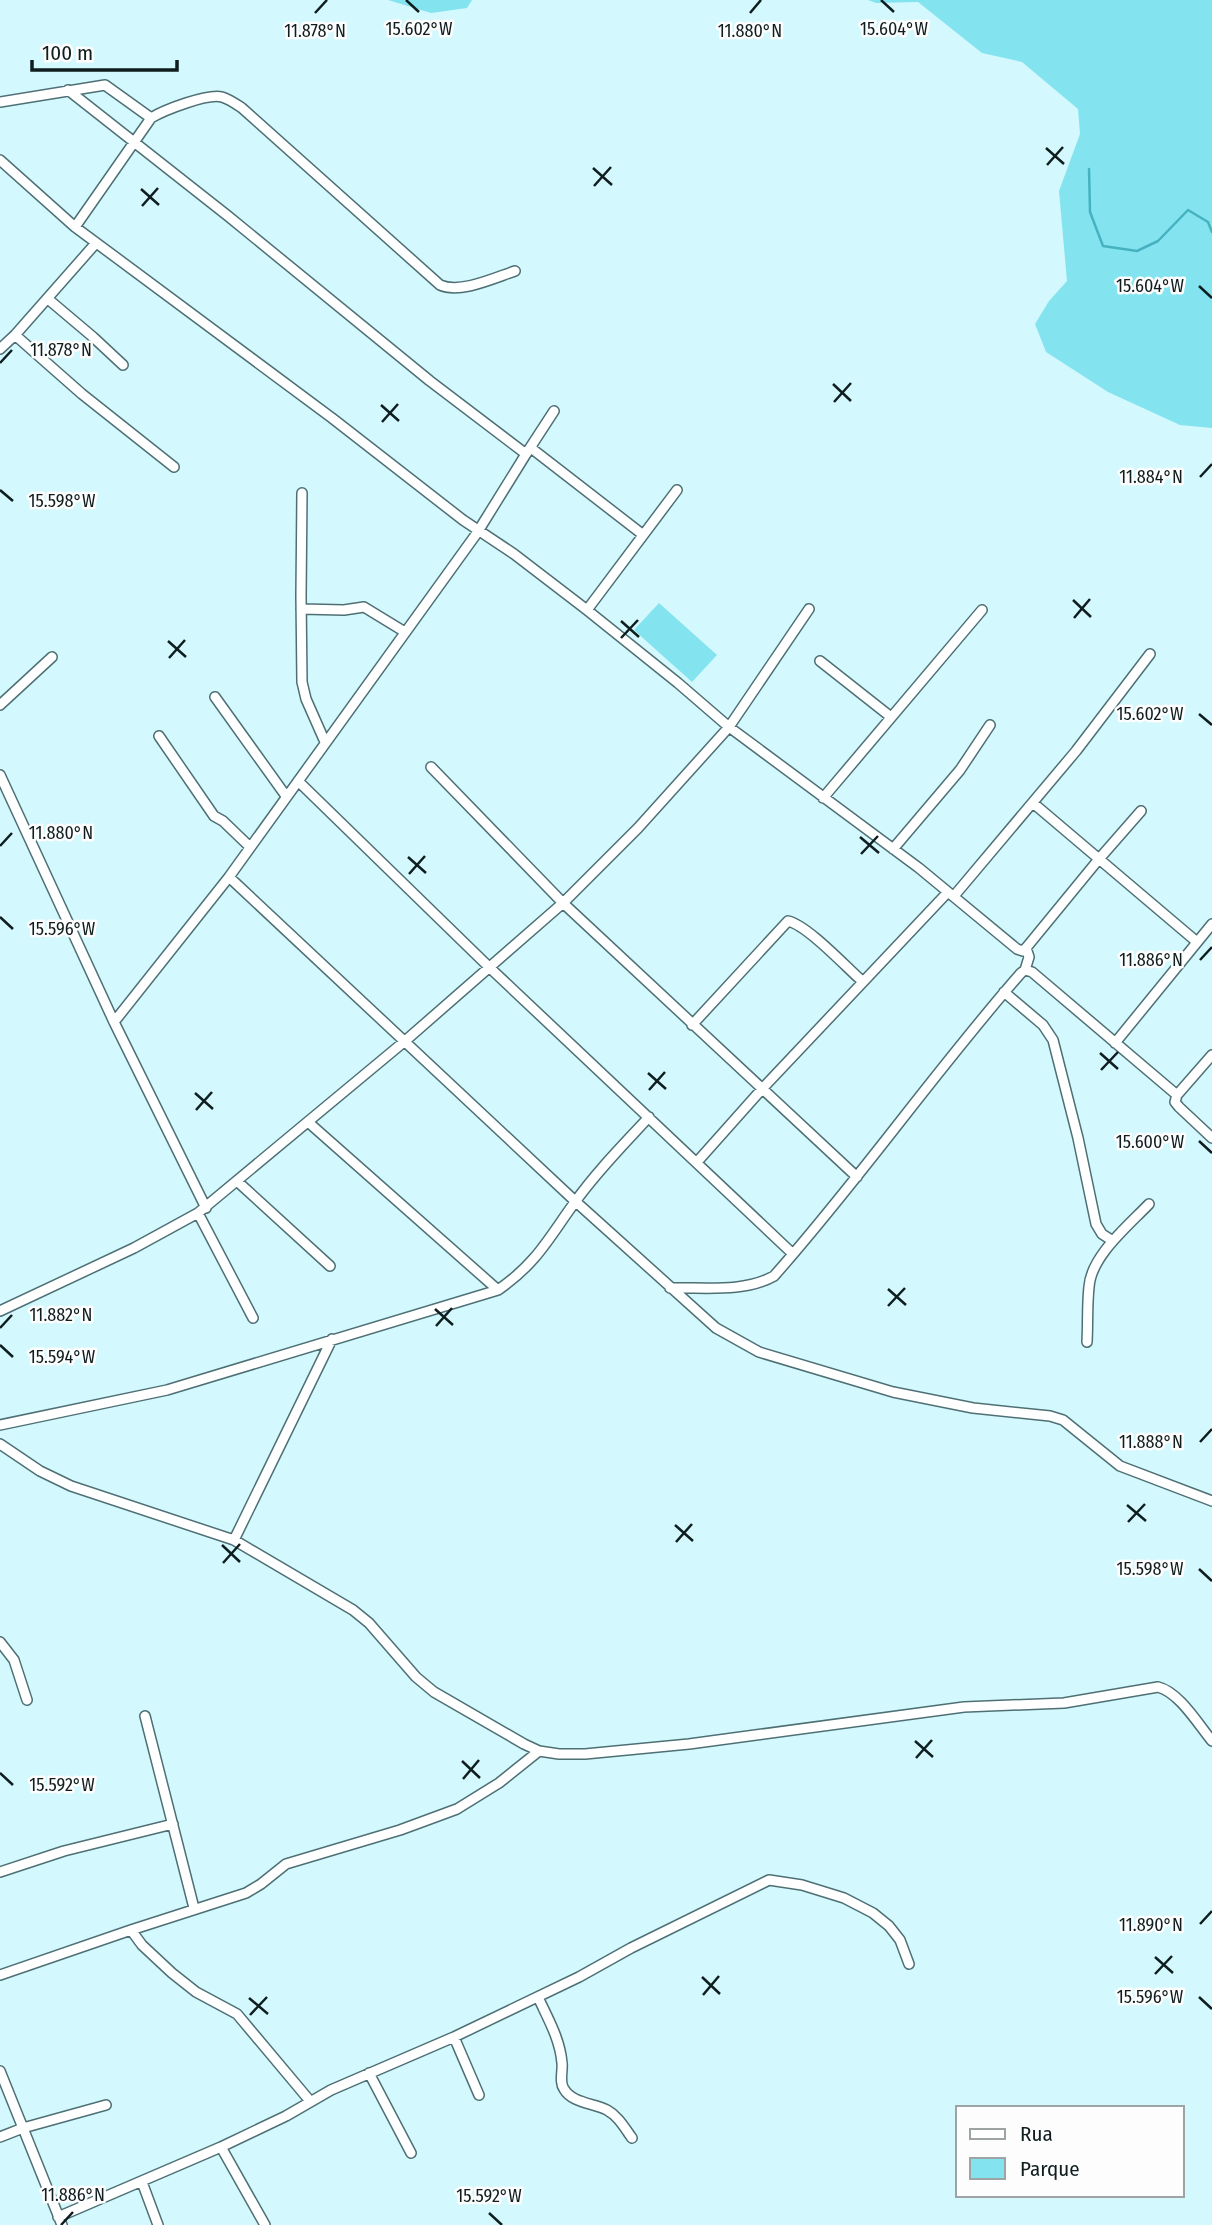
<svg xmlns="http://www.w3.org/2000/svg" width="1212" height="2225" viewBox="0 0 1212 2225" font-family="'Fira Sans Condensed',sans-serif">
<rect width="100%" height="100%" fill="#d3f8fd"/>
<path fill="#83e4f0" d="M388 0H472L467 8 431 13Z
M868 0H1212V428L1180 425 1108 392 1046 352 1035 324 1049 301 1067 281 1059 191 1080 134 1078 109 1022 62 982 53 918 2 876 3Z
M659 603 717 655 692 682 634 630Z"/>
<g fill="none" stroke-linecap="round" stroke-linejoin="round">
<path stroke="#46b2bf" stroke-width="2.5" d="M1089 169 1090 212 1103 246 1137 251 1158 241 1188 210 1208 222 1212 232"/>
<defs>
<path id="minor" d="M68 90 228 216 430 381 526 454 554 411
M0 102 105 85 151 118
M0 160 75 227 332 418 463 520 514 554 587 610 678 683 729 727 919 868 1017 949 1023 951 1026 948 1099 859 1141 811
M75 227 151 118C164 110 208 93 222 97 229 99 236 104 242 108L440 285C460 294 494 278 515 271
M48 299 93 337 123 365
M15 335 82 394 174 467
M0 349 15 335 96 243
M531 448 642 534
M302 493 301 596 302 682 306 699 325 742
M301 609 344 610 364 607 405 632
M587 610 677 490
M820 661 891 717
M215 697 286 796
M0 705 52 657
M159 736 214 816 223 821 250 847
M431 767 563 903 857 1177
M0 775 114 1022 206 1208
M298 781 489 967 793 1254
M823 798 982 610
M1033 803 1197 942
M893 849 960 770 990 725
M229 877 575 1201 716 1328 759 1352 893 1392 973 1408 1050 1416 1063 1420 1120 1466 1212 1501
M954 896 1076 751 1150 654
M1025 970 1032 972 1177 1095 1175 1102 1179 1107 1212 1138
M1004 992 1043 1025 1053 1040 1078 1138 1096 1224 1102 1234 1113 1241
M114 1022 229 877 477 533 526 454
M692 1025 788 921C807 925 846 967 862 981
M1115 1043 1212 924
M1177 1095 1212 1055
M308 1122 498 1290
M697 1162 762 1089 948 892
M238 1182 330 1266
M198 1213 253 1318
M670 1288C703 1287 744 1293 774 1276 860 1179 935 1071 1021 973L1025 970 1029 957 1026 948
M0 1311 134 1248 198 1213 405 1041 563 903 638 828 729 727 809 609
M1087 1342C1088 1324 1087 1305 1089 1287 1091 1256 1128 1226 1149 1204
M0 1425 167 1390 498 1290C537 1263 548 1239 575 1202 597 1171 624 1144 649 1117
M0 1444 40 1471 71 1486 234 1540 353 1610 369 1623 416 1677 434 1692 524 1744 539 1751 559 1754H585L689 1744 964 1707 1064 1703 1158 1687C1179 1692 1198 1724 1212 1741
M234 1540 332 1339
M0 1642 14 1660 27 1700
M145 1716 194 1908
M0 1872 64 1851 173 1824
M131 1930 142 1945 172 1973 196 1992 237 2014 310 2101
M0 1975 131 1930 246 1893 261 1884 286 1864 400 1830 457 1809 499 1783 539 1751
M538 1997C548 2019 560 2039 562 2063 563 2071 559 2082 564 2089 572 2103 593 2103 607 2110 618 2116 624 2127 632 2138
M454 2037 479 2095
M0 2071 62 2225
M369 2073 411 2153
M0 2137 23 2128 106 2105
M221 2147 265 2225
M142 2182 158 2225
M58 2217 221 2147 286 2116 331 2090 454 2037 579 1977 631 1948 769 1880 802 1885 844 1898 873 1913 889 1926 900 1940 909 1964"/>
</defs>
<use href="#minor" stroke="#4e7075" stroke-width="12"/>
<use href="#minor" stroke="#fff" stroke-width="9"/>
</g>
<path fill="none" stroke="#0f1d1f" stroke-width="2.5" d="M406 0 419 12M881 0 894 12M315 13 327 0M750 13 761 0M1046 148 1064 164M1047 165 1063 147M593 168 612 185M594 186 611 167M141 189 159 205M142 206 158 188M1199 286 1212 298M0 363 12 350M833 384 851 401M834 402 851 383M381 405 399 421M382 422 398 404M1200 477 1212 464M0 490 13 501M1073 600 1091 617M1074 618 1090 599M621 621 639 637M621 638 638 620M168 641 186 657M169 658 185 640M1199 714 1212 725M860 837 879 853M0 846 12 833M861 854 878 836M408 857 426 873M409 874 425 856M0 917 13 929M1200 960 1212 947M1100 1053 1118 1069M1101 1070 1118 1052M648 1073 666 1089M649 1090 665 1072M195 1093 213 1109M196 1110 212 1092M1199 1141 1212 1153M888 1289 906 1305M888 1306 905 1288M435 1309 453 1325M436 1326 452 1308M0 1328 12 1315M0 1345 13 1357M1200 1442 1212 1429M1127 1505 1146 1521M1128 1522 1145 1504M675 1525 693 1541M676 1542 692 1524M222 1545 240 1562M223 1563 240 1544M1199 1569 1212 1581M915 1741 933 1757M916 1758 932 1740M462 1761 480 1778M0 1773 13 1785M463 1779 479 1760M1200 1924 1212 1911M1155 1957 1173 1973M1155 1974 1172 1956M702 1977 720 1994M703 1995 719 1976M1199 1997 1212 2009M249 1998 268 2014M250 2015 267 1997M489 2213 502 2225M61 2225 73 2212"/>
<g font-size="18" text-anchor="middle" fill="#0f1d1f" stroke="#fdfdfd" stroke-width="5" stroke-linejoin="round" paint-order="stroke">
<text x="419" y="35">15.602°W</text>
<text x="894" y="35">15.604°W</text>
<text x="315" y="37">11.878°N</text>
<text x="750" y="37">11.880°N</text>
<text x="1150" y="292">15.604°W</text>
<text x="61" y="356">11.878°N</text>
<text x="1151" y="483">11.884°N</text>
<text x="62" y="507">15.598°W</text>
<text x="1150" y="720">15.602°W</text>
<text x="61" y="839">11.880°N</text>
<text x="62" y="935">15.596°W</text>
<text x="1151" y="966">11.886°N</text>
<text x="1150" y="1148">15.600°W</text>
<text x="61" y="1321">11.882°N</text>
<text x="62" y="1363">15.594°W</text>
<text x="1151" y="1448">11.888°N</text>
<text x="1150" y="1575">15.598°W</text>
<text x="62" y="1791">15.592°W</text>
<text x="1151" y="1931">11.890°N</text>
<text x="1150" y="2003">15.596°W</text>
<text x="73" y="2201">11.886°N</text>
<text x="489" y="2202">15.592°W</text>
</g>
<rect x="956" y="2106" width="228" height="91" fill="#fdfdfd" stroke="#9ea3a4" stroke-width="2"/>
<rect x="970" y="2129" width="35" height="10" fill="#ffffff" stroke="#9ea3a4" stroke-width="2"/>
<text x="1020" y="2141" font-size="21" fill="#0f1d1f">Rua</text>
<rect x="970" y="2158" width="35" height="21" fill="#83e4f0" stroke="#9ea3a4" stroke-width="2"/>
<text x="1020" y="2176" font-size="21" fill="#0f1d1f">Parque</text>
<path d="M32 60v10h145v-10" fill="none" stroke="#0f1d1f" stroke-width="3.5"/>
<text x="42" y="60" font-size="21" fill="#0f1d1f" stroke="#fdfdfd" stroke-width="5" paint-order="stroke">100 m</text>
</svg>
